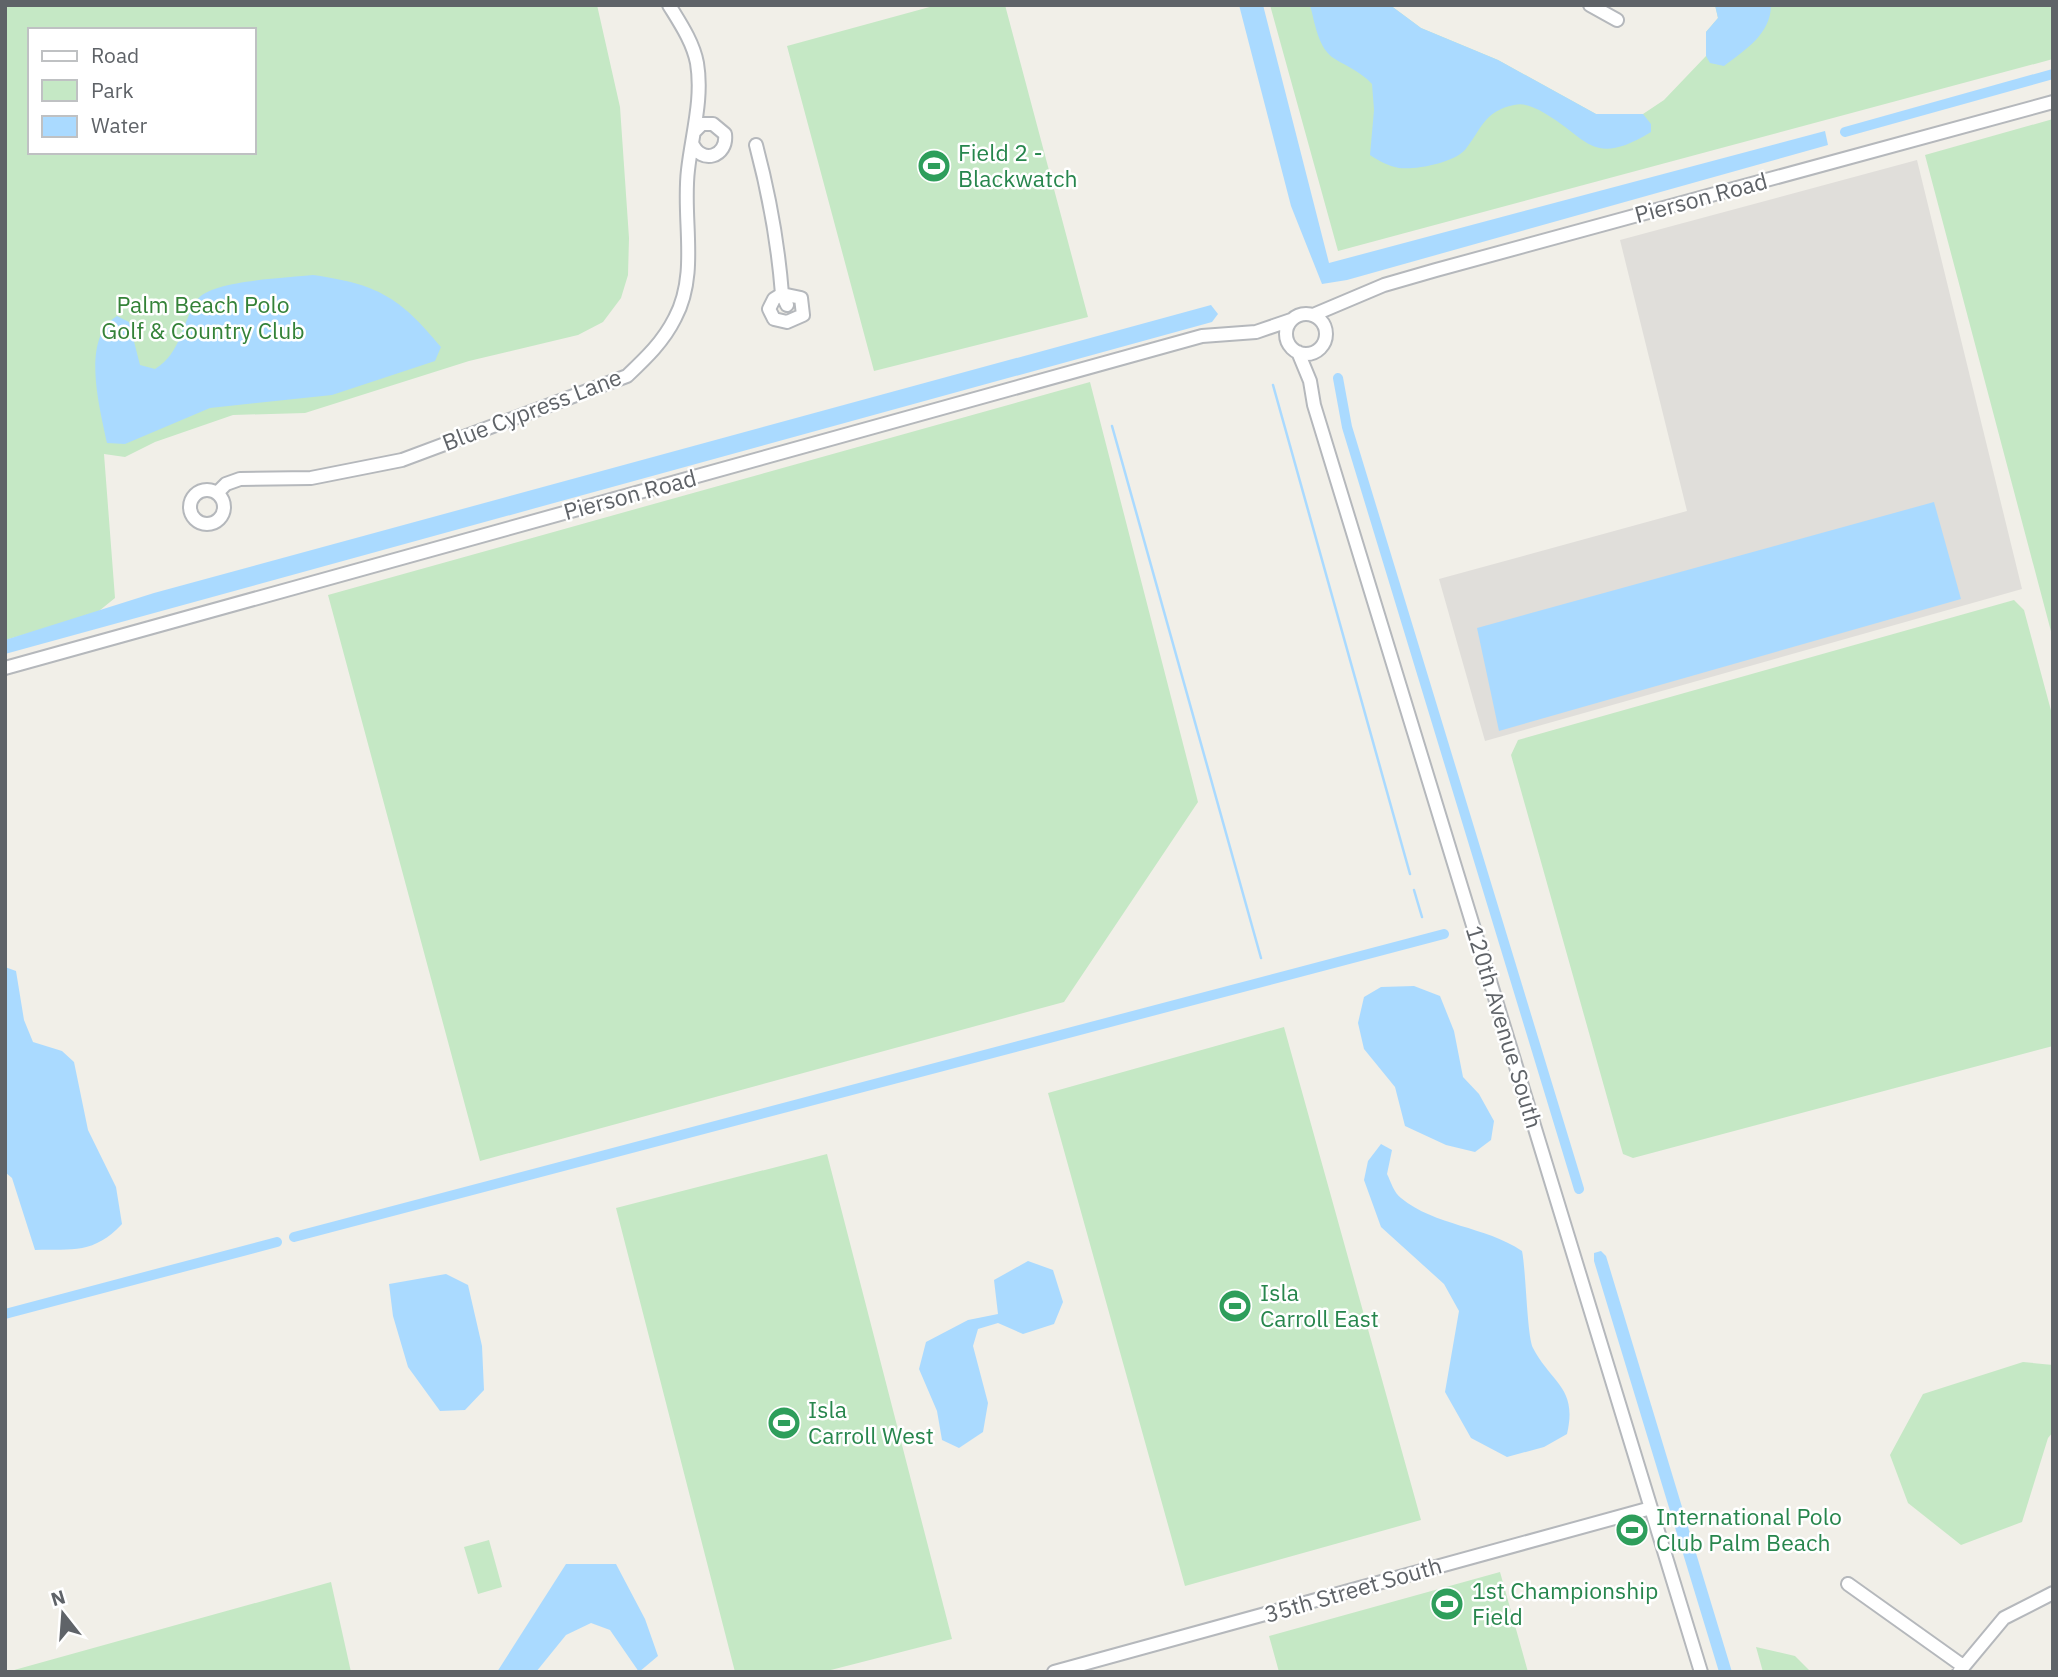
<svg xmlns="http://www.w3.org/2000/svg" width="2058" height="1677" viewBox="0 0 2058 1677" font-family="'IBM Plex Sans',sans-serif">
<rect width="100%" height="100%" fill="#f1efe8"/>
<path fill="#e0deda" d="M1917 160 2022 589 1485 741 1439 579 1687 511 1620 240Z"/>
<path fill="#c5e8c5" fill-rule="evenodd" d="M5 5H597L620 107 629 238 628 275 621 298 603 322 578 335 469 361 305 413 233 415 155 442 125 457 104 454 115 598 94 615 5 640ZM30 30H254V152H30Z
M937 5H1005L1088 317 874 371 787 46Z
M1270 5H1390L1421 28 1498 60 1596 114H1643L1664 100 1706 56V32L1718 18 1715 5H2053V59L1338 251Z
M2053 119V639L1925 155Z
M1090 382 1198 802 1064 1002 480 1161 328 595Z
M2014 600 2024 610 2053 718V1046L1633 1158 1623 1154 1511 755 1518 740Z
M1284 1027 1421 1520 1185 1586 1048 1093Z
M827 1154 952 1639 823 1672H735L616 1208Z
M2023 1362 2053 1365V1432L2048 1438 2022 1522 1961 1545 1908 1503 1890 1455 1923 1394Z
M489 1540 502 1587 478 1594 464 1547Z
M1500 1572 1528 1672H1279L1269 1636Z
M331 1582 351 1672H7Z
M1756 1647 1795 1656 1811 1672H1763Z"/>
<path fill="#aadaff" d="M1239 5H1263L1329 263 1825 131 1828 145 1347 280 1322 284 1291 206Z
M1310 5H1390L1421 28 1498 60 1596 114H1643L1651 124V132C1590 169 1589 137 1539 110 1530 106 1524 103 1514 105 1484 111 1481 130 1465 150 1453 163 1416 170 1399 168 1388 166 1379 161 1370 155L1374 110 1372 84C1361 72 1348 67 1335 59 1318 49 1315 23 1310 5Z
M1715 5H1771C1771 34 1745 50 1724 66L1710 63 1706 56V32L1718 18Z
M313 275C377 284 400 297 441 347L435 361 332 395 210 408 125 444 107 443C100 408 80 338 117 316L129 322 140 365 155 369C182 352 181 324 197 300 210 280 288 278 313 275Z
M1211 305 1218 314 1212 322 5 654V640L154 593Z
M1934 502 1961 599 1499 731 1477 628Z
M5 967 16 971 24 1020 33 1042 62 1051 74 1062 88 1130 116 1187 122 1224C94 1254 73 1249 35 1250L12 1178 5 1172Z
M1414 986 1440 996 1454 1031 1463 1077 1479 1094 1494 1121 1491 1140 1475 1152 1446 1145 1405 1126 1395 1087 1364 1049 1358 1023 1364 997 1381 987Z
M1381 1144 1392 1150 1387 1174C1391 1182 1394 1193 1401 1198 1435 1226 1485 1226 1522 1251 1526 1270 1527 1336 1533 1348 1551 1383 1578 1387 1567 1434L1544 1447 1507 1457 1471 1438 1445 1392 1459 1311 1444 1284 1381 1227 1364 1180 1368 1161Z
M1601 1251 1606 1256 1732 1672H1719L1594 1261V1253Z
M1028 1261 1053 1270 1063 1302 1054 1324 1023 1334 998 1323 978 1329 973 1346 988 1403 983 1432 959 1448 942 1440 937 1411 919 1369 926 1342 968 1320 998 1314 994 1280Z
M446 1274 468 1285 482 1346 484 1390 465 1410 440 1411 408 1367 393 1316 389 1284Z
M566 1564H616L645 1619 658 1656 639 1672 610 1630 591 1623 566 1635 536 1672H497Z"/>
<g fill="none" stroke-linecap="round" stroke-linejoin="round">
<path stroke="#aadaff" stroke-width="2.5" d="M1273 385 1410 874
M1112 426 1261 958
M1414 890 1422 917"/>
<path stroke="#aadaff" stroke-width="10" d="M1845 132 2053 74
M1338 378 1347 427 1579 1189
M294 1237 1444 934
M5 1314 277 1242"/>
<defs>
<path id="minor" d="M1590 5 1617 20
M692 143C701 165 728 157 725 134L713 124H702L694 132
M756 145C769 194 778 243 782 294L774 299 769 309 774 319 787 322 803 315 801 298 782 294 787 305
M1286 334a20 20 0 1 1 40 0a20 20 0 1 1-40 0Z
M1313 315 1384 285 1436 270 2053 102
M1298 352 1310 381 1314 405 1701 1672
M190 507a17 17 0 1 1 34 0a17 17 0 1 1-34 0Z
M217 493 226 484 240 479 311 478 402 460 627 376C646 358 663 342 675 318 699 273 682 219 688 170 692 134 703 99 697 63 693 42 680 23 669 5
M5 668 1202 336 1256 332 1291 320
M1848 1584 1963 1666
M1054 1672 1651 1508
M1959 1672 2004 1618 2053 1593"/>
</defs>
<use href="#minor" stroke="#b5b8bc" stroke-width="16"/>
<use href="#minor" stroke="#fff" stroke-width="12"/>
</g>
<defs>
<symbol id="stadium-disc" viewBox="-11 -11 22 22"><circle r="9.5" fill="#2e9e5b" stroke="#fff"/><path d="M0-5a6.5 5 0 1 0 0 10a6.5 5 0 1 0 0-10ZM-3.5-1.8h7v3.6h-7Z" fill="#fff"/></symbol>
</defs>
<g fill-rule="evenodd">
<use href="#stadium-disc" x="915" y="147" width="38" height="38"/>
<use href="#stadium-disc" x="1216" y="1287" width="38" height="38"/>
<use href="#stadium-disc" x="765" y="1404" width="38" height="38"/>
<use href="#stadium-disc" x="1613" y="1511" width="38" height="38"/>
<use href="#stadium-disc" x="1428" y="1585" width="38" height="38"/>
</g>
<g text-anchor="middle" stroke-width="5" stroke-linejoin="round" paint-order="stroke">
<g font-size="23" fill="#27864d" stroke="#fff" text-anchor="start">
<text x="958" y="161">Field 2 -<tspan x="958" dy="26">Blackwatch</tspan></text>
<text x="1260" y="1301">Isla<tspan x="1260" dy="26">Carroll East</tspan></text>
<text x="808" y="1418">Isla<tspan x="808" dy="26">Carroll West</tspan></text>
<text x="1656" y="1525">International Polo<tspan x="1656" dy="26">Club Palm Beach</tspan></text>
<text x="1472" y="1599">1st Championship<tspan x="1472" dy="26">Field</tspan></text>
</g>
<g font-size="23" fill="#5f6368" stroke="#fff">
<text transform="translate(1701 198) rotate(-15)" y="8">Pierson Road</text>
<text transform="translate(532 410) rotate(-21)" y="8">Blue Cypress Lane</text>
<text transform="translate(630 495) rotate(-15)" y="8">Pierson Road</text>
<text transform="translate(1504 1027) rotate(73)" y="8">120th Avenue South</text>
<text transform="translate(1353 1590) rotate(-16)" y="8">35th Street South</text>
</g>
<g font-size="23" fill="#348238" stroke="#fff">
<text x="203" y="313">Palm Beach Polo<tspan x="203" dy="26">Golf &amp; Country Club</tspan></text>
</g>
</g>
<rect width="2058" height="1677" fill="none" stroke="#5f6368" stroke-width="14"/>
<rect x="28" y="28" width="228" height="126" fill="#ffffff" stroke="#bfc1c3" stroke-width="2"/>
<rect x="42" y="51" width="35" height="10" fill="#ffffff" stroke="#bfc1c3" stroke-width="2"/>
<text x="91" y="63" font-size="21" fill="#5f6368">Road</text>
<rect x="42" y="80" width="35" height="21" fill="#c5e8c5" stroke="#bfc1c3" stroke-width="2"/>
<text x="91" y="98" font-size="21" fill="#5f6368">Park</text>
<rect x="42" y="116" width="35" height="21" fill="#aadaff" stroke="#bfc1c3" stroke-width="2"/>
<text x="91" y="133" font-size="21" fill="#5f6368">Water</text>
<g transform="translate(63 1614) rotate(343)" stroke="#ffffff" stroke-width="5" paint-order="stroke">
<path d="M0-5L12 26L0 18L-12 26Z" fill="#5f6368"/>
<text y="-10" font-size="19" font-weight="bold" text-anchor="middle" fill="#5f6368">N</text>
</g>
</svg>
